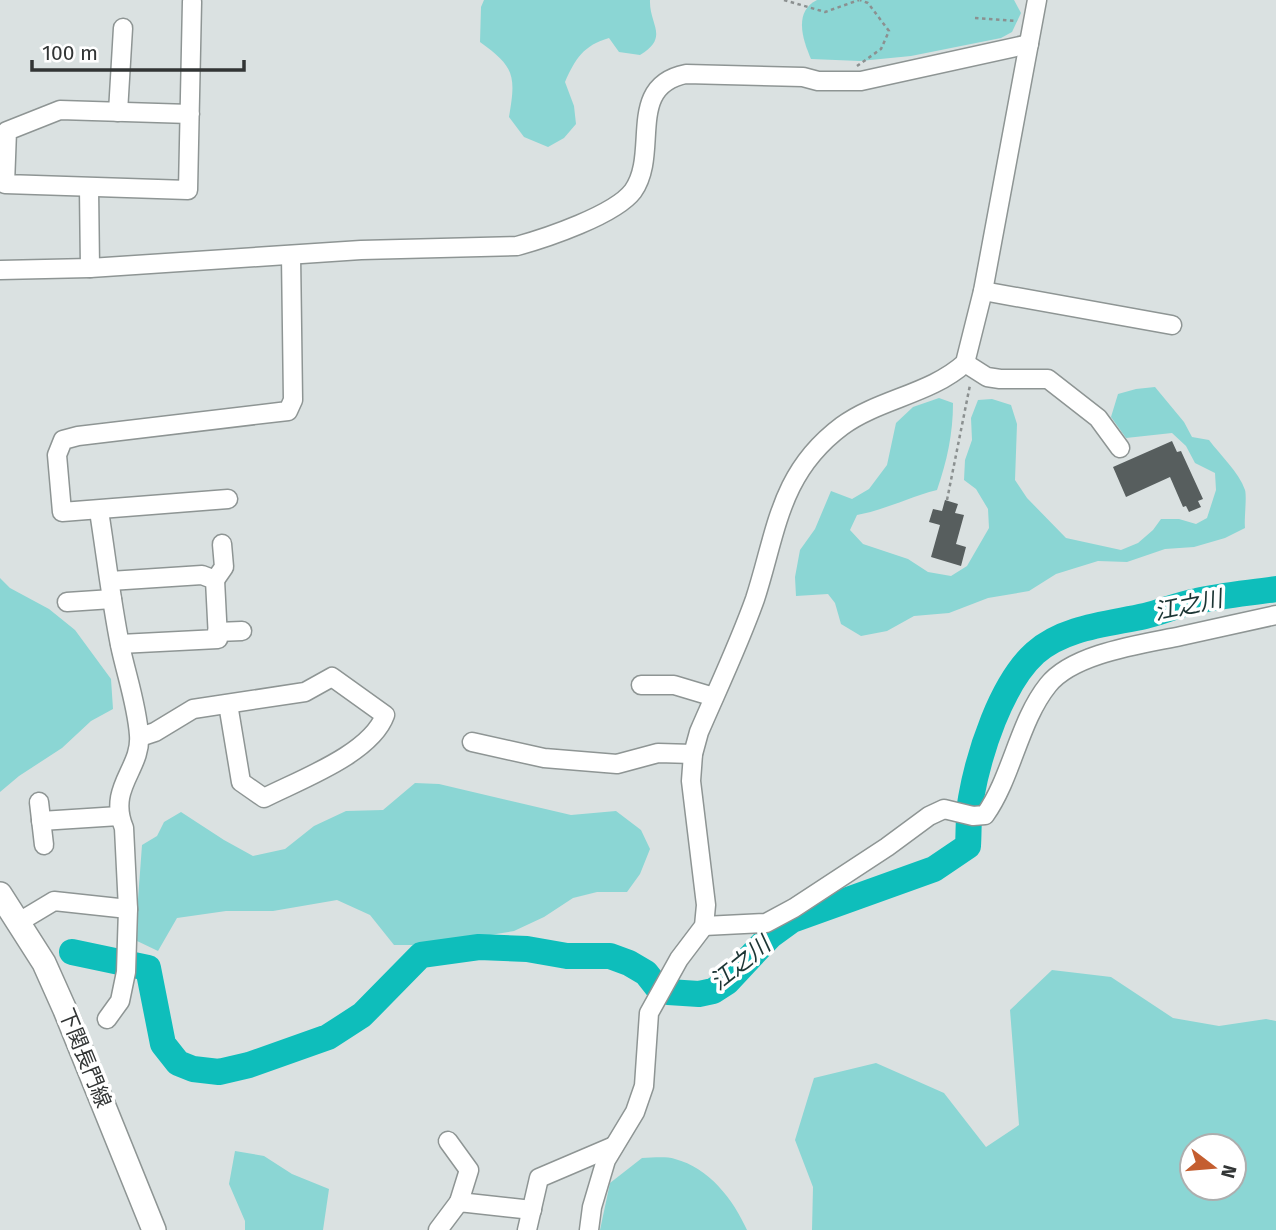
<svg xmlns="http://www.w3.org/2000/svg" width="1276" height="1230" font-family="'Fira Sans','Noto Sans JP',sans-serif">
<rect width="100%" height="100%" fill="#dae1e1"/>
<!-- green -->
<g fill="#8bd6d4" fill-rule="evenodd">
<path d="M484,0H650C649,25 670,37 640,55L619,52L609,38C584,45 575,59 565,82L574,106L576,124L564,138L548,147L524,137L509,117C516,76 515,67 480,42L481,7Z"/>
<path d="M817,0H1014L1021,13L1012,32L1001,38L911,56L860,61L811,59C803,40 793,12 817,0Z"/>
<path d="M1155,387L1184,422L1192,437L1209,440C1220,455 1239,472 1245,490C1247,497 1244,519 1245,528L1225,538L1194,547L1165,549L1127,562L1098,561L1056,574L1029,591L988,598L949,613L914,616L887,631L861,636L841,624L835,603L828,594L796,596L795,577L800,550L815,529L831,491L852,499L869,489L887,465L896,423L913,407L939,398L953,403C953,434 947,461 937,490C909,497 885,510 857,515L850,530L863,544L908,559L928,572L951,576L967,566L989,528L988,509L976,489L964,480L965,460L972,440L971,418L978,400L992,399L1011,405L1017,424L1015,480L1027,498L1066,538L1121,550L1138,543L1153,530L1161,519H1179L1196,524L1207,518L1216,490L1215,473L1195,463L1186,446L1172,433L1126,438L1111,417L1118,394L1136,389Z"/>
<path d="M0,578L10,588L49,609L75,630L111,679L113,709L91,721L62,748L19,776L0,792Z"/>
<path d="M415,783L439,784L571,815L616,811L641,830L650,849L640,874L627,892H597L573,898L544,917L514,931L428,945H394L370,915L337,900L273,911H226L177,918L158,951L135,940L142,845L157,836L164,822L181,812L224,840L253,856L285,849L314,826L346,811L383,810Z"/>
<path d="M1052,970L1111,977L1173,1018L1219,1026L1266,1019L1276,1021V1230H812L813,1187L795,1140L814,1078L876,1063L944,1093L986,1147L1019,1125L1010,1010ZM1192,1146H1234V1188H1192Z"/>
<path d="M235,1151L264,1156L292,1174L329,1189L323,1230H245V1221L229,1184Z"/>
<path d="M642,1158C652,1158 665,1156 675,1159C709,1168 733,1199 747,1230H600L610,1183Z"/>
</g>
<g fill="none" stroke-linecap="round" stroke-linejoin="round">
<!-- river -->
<path stroke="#0ebebb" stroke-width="26" d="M72,952L148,968L163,1044L178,1063L193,1069L219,1072L249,1065L328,1037L362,1015L421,955L479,947L527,949L567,956H610L629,963L646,973L657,987L668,992L699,994L713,991L727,982L770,936L792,920L934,869L968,846C969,830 968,813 971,798C979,753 1001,684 1035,653C1064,627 1109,624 1145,616C1162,612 1179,604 1197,601C1223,595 1250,593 1276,589"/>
</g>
<!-- building -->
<g fill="#575e5e">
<path d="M1172,441L1177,452L1181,451L1203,499L1198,501L1201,507L1189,512L1186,506L1183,507L1170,477L1126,497L1113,467Z"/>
<path d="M945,500L958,504L955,513L964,515L956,544L966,547L961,566L931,557L940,525L929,522L933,509L942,511Z"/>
</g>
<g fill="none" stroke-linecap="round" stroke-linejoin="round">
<!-- minor casing -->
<g stroke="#8e9594" stroke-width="21">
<g id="minor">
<path d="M118,112L123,28"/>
<path d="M190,114L60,110L7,131L5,184L188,190L192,2"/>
<path d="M89,188L90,268"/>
<path d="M0,270L90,268L361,250L517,246C546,238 615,215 633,191C660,153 625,86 686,74L803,77L818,81H861L1029,44"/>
<path d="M983,291L1172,325"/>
<path d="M965,363L987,377L1000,379H1048L1098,418L1120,448"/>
<path d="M228,499L62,512L57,455L63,440L78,436L288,411L293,400L291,255"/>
<path d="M99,511C106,555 111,600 120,645C126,674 137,705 139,735C142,769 107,787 124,828L128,909L126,972L120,1001L107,1019"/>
<path d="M215,580L224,567L222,544"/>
<path d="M110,581L202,575L215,580L218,639L120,644"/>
<path d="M67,602L112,599"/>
<path d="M217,632L242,631"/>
<path d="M641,685H674L714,697"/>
<path d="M140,737L155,732L193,709L305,692L332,677L385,715C371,754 299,780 264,798L241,782L228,704"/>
<path d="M472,742L544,758L617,764L658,753L693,754"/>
<path d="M39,802L44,845"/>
<path d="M41,821L119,816"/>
<path d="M19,922L54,901L128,909"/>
<path d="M704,926L766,923L794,908L887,847L929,816L944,809L973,816L985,815C1012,777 1019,721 1048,685C1073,653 1143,644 1181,636C1213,629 1244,622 1276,615"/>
<path d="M448,1141L469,1170L459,1202"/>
<path d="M438,1230L459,1202L532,1210"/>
<path d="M527,1230L539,1178L614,1146"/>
<path d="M589,1230L592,1207L606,1160L635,1112L644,1086L649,1013L679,959L704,926L706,905L691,781L693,754L699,732C718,688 739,644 755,599C777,531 779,473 842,426C879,399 931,394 965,363L983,291L1037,0"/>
</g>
</g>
<!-- major casing -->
<g stroke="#8e9594" stroke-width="26">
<path id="major" d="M0,894L44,963L65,1010L154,1230"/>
</g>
<!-- path -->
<g stroke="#8b9090" stroke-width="2.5" stroke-dasharray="3.5 3.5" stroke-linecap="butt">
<path d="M784,0L825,12L859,0"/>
<path d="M975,18L1017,21"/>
<path d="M857,66L881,49L889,31L868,3L860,0"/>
<path d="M947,500L970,385"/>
</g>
<!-- minor -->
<use href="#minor" stroke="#fff" stroke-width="18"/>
<!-- major -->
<use href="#major" stroke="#fff" stroke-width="23"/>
</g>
<g text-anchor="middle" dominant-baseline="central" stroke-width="7" stroke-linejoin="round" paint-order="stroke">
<!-- street labels -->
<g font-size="21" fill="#323535" stroke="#fff">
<text transform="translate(85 1058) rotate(68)">下関長門線</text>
</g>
<!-- water labels -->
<g font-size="23" font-style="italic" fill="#1c3534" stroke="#fff">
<text transform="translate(1188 605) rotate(-12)">江之川</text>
<text transform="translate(740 963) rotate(-39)">江之川</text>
</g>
</g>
<!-- north arrow -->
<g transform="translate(1213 1167) rotate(106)"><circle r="33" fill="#ffffff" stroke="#adaeae" stroke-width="2"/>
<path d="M0-5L12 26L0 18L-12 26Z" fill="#c45e30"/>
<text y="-10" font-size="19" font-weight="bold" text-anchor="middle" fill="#323535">N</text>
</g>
<!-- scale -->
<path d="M32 60v10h212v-10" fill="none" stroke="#323535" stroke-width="3.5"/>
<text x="42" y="60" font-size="21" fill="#323535" stroke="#ffffff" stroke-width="5" paint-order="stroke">100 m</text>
</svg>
